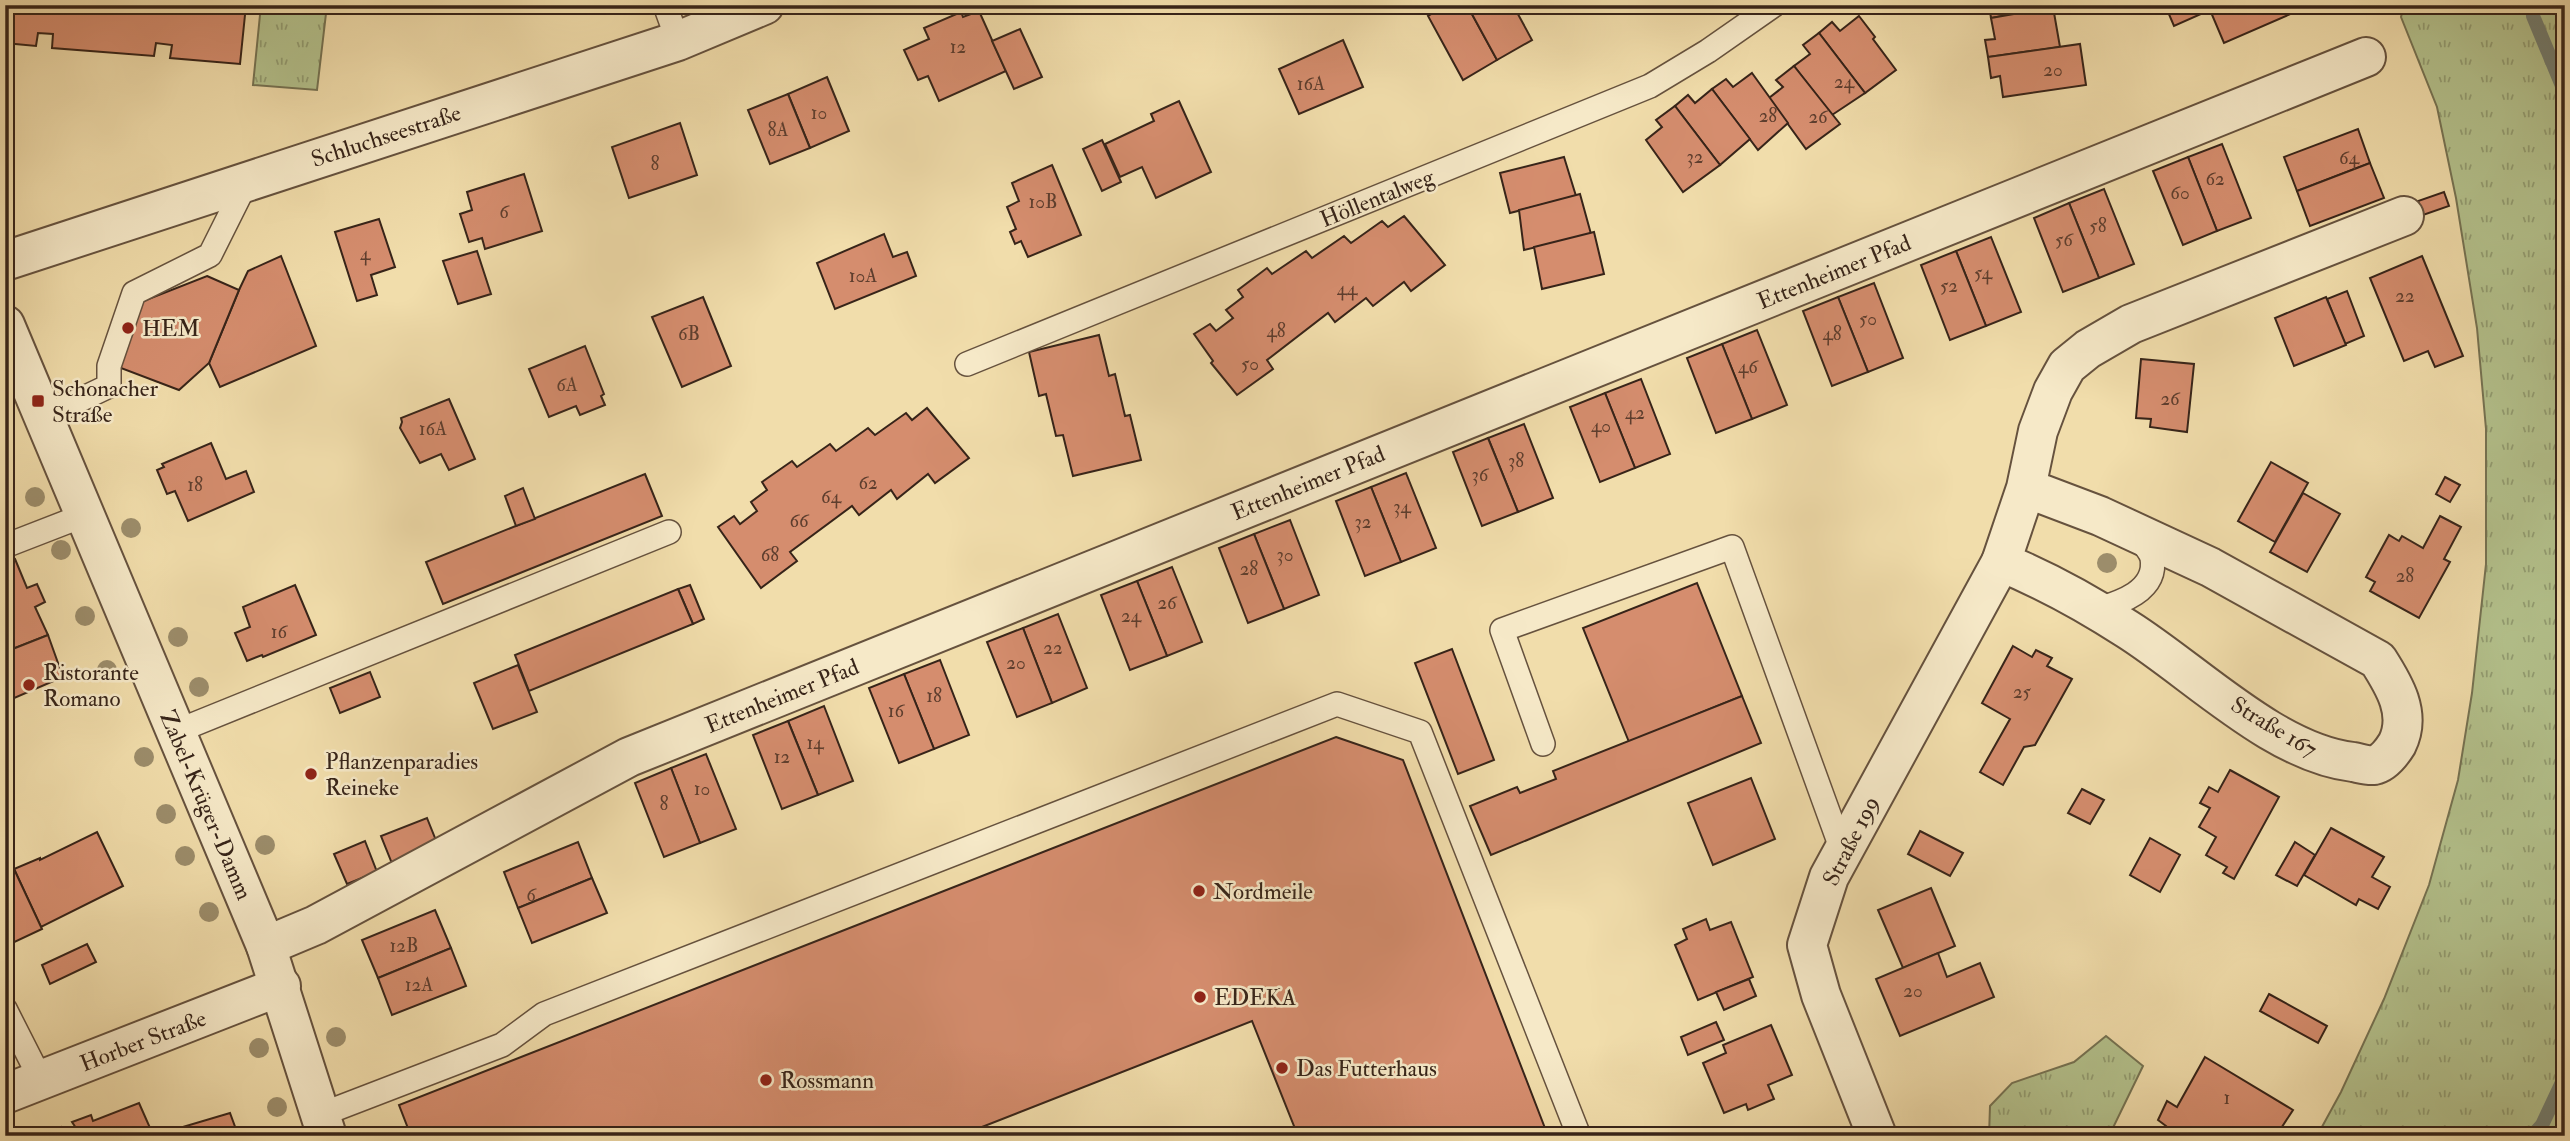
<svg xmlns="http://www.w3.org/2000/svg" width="2570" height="1141" font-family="'IM FELL Double Pica',serif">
<defs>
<pattern id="park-tufts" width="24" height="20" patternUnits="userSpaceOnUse" patternTransform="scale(1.75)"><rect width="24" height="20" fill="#b4c28d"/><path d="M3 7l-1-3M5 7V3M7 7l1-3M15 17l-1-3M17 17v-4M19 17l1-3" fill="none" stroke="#939d72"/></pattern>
</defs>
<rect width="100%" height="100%" fill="#f1ddab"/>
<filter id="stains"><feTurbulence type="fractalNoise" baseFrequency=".00286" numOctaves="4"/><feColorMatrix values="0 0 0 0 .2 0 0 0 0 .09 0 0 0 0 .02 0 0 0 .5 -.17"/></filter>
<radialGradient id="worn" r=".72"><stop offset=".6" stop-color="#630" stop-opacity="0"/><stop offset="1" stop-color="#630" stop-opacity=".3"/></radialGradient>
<!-- park -->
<g fill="url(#park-tufts)" stroke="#767353" stroke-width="2">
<path d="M261,5H327L317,90L253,85Z"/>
<path d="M2404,5H2565V1136H2317L2341,1092L2384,999L2429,885L2458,780L2472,693L2486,564V429L2477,328L2456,198L2437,107L2401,17Z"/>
<path d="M2106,1036L2143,1066L2109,1136H1989L1990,1106L2012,1083L2074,1062Z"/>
</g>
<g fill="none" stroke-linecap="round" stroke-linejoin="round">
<!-- stream -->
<g stroke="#737f73" stroke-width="14">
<path d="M2533,16L2565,93"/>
<path d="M2532,1136L2542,1125L2565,1076"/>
</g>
</g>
<!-- building -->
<g fill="#d58d6e" stroke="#372419" stroke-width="2">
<path d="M5,5H246L240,64L170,58L172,45L156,43L154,56L52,48L53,34L38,33L36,46L5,43Z"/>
<path d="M1447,5H1467L1497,60L1463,80L1428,16Z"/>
<path d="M1467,5H1513L1532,40L1497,60Z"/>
<path d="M1989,5H2063L1991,18Z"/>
<path d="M2165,5H2208L2210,10L2174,26Z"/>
<path d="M2221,5H2311L2224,43L2210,10Z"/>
<path d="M2053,7L2060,47L1988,57L1985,40L1995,39L1991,18Z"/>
<path d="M979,11L1006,71L939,101L928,76L918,80L904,50L929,39L924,28L961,12L963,17Z"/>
<path d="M1859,16L1875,37L1873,39L1896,70L1865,93L1819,33L1832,22L1840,31Z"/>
<path d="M1020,29L1042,77L1014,89L992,41Z"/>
<path d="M1819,33L1865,93L1832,115L1794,66L1810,54L1803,45Z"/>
<path d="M1343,40L1363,87L1299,114L1279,69Z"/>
<path d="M2080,44L2086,85L2003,97L2000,76L1991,78L1988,57Z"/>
<path d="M1794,66L1840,124L1806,149L1769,98L1783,87L1776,80Z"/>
<path d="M1752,73L1788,123L1758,150L1712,89L1726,79L1733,87Z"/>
<path d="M827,77L849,131L810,148L788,94Z"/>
<path d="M1712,89L1750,139L1720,165L1675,106L1688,95L1695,103Z"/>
<path d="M788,94L810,148L770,164L748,110Z"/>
<path d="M1179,101L1211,172L1156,198L1142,167L1120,177L1105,144L1154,121L1151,114Z"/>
<path d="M1675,106L1720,165L1683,192L1646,140L1662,127L1656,120Z"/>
<path d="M680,123L697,175L629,198L612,147Z"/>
<path d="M2358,129L2370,163L2297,191L2284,157Z"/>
<path d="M1102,140L1121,182L1102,191L1083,149Z"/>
<path d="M2222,144L2251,218L2217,231L2188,157Z"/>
<path d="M1564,157L1576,196L1510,213L1500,173Z"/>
<path d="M2188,157L2217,231L2183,245L2153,171Z"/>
<path d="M2370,163L2384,198L2310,226L2297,191Z"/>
<path d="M1052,165L1081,235L1028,257L1021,241L1015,244L1010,232L1016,229L1007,207L1019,201L1012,183Z"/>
<path d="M524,174L542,231L485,249L482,238L469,242L460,214L472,210L467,192Z"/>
<path d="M2104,189L2134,264L2099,278L2069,203Z"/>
<path d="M2444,192L2449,206L2423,215L2418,201Z"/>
<path d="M1580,194L1591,234L1524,250L1519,210Z"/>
<path d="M2069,203L2099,278L2063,292L2034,218Z"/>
<path d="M1404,216L1445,265L1411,291L1404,282L1373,306L1366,298L1335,322L1328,313L1267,360L1273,369L1237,395L1211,363L1213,361L1194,334L1210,324L1216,331L1233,318L1226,310L1243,297L1238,290L1267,268L1272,274L1306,251L1312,258L1344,236L1351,243L1382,221L1388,227Z"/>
<path d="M379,219L395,267L371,275L377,295L357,301L335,232Z"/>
<path d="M1594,232L1604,274L1542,289L1534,247Z"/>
<path d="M884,234L893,257L907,252L916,276L835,309L817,263Z"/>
<path d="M1991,237L2021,312L1986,326L1956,251Z"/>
<path d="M477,251L491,294L458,304L443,261Z"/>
<path d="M1956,251L1986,326L1950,340L1921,265Z"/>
<path d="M281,256L316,346L220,387L209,363L239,290L248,271Z"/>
<path d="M2422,256L2463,356L2435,367L2428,351L2404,361L2370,278Z"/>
<path d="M207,276L239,290L209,363L179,390L105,362L123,309Z"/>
<path d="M1874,283L1903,358L1868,372L1838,297Z"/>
<path d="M2347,291L2364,336L2345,344L2327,299Z"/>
<path d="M703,297L731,366L682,387L652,317Z"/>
<path d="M1838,297L1868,372L1832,386L1803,311Z"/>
<path d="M2326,297L2346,345L2294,366L2275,318Z"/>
<path d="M1757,330L1787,405L1752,419L1722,344Z"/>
<path d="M1099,335L1109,376L1115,374L1125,416L1130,415L1141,460L1073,476L1063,435L1056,436L1046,394L1039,396L1029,352Z"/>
<path d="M1722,344L1752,419L1716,433L1687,358Z"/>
<path d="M585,346L604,394L601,396L605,405L580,415L576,406L549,417L529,369Z"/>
<path d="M2141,359L2194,364L2187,432L2150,427L2151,419L2136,418Z"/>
<path d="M1641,379L1670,454L1635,468L1605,393Z"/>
<path d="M1605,393L1635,468L1600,482L1570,407Z"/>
<path d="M449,399L475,459L449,470L441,454L420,463L400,428L402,422L401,418Z"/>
<path d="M927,408L969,458L935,483L928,474L897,499L891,490L859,515L852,506L790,552L797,561L761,588L718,527L734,516L740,524L757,511L751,502L767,490L762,482L792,461L797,467L830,444L836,451L868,428L875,435L906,413L912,420Z"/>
<path d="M1524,424L1553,498L1518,512L1488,438Z"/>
<path d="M1488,438L1518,512L1482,526L1453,452Z"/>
<path d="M211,443L226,479L246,471L254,492L188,521L175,491L167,494L157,470L164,467L162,464Z"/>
<path d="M2271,462L2308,483L2275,542L2238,521Z"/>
<path d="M1406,473L1436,548L1401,562L1371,487Z"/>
<path d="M645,474L662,516L443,604L426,562Z"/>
<path d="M2445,477L2460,485L2450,502L2436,494Z"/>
<path d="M1371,487L1401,562L1365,576L1336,501Z"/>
<path d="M523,488L535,519L516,526L505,496Z"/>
<path d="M2303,493L2340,514L2307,572L2270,552Z"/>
<path d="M2440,516L2461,527L2444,559L2450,562L2419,618L2370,591L2375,582L2366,577L2389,535L2399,541L2402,536L2423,548Z"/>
<path d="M1290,520L1319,595L1284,609L1254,534Z"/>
<path d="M1254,534L1284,609L1248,623L1219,548Z"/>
<path d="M15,559L27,588L37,584L45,602L35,607L48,635L5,652V564Z"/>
<path d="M1172,567L1202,642L1167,656L1137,581Z"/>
<path d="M1137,581L1167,656L1130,670L1101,595Z"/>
<path d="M1697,583L1742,696L1629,742L1583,628Z"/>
<path d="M295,585L316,635L263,657L262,655L247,661L235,633L250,627L243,607Z"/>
<path d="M690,585L704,619L693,624L678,589Z"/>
<path d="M678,589L693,624L529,691L515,655Z"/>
<path d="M1058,614L1087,688L1052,703L1023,628Z"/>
<path d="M1023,628L1052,703L1017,717L987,642Z"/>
<path d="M48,635L63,677L5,702V652Z"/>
<path d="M2013,646L2032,657L2036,650L2052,658L2047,666L2072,679L2035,745L2024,747L2003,785L1980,772L2010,719L1982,703Z"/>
<path d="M1452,649L1494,760L1458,774L1415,663Z"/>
<path d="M940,660L969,735L934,749L904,674Z"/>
<path d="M518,665L537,712L493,729L474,683Z"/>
<path d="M370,672L380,697L340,713L330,688Z"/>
<path d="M904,674L934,749L899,763L869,688Z"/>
<path d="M1742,696L1761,743L1491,855L1470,806L1517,787L1520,793L1556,779L1553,771Z"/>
<path d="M824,706L853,781L818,795L788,721Z"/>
<path d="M788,721L818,795L782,809L753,735Z"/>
<path d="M1336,737L1403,760L1548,1136H1298L1252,1021L959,1136H411L399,1105Z"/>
<path d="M706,754L736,829L700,843L671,768Z"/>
<path d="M671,768L700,843L664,857L635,783Z"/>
<path d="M2230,770L2279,797L2234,879L2223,873L2227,867L2206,855L2216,837L2199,827L2210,808L2200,803L2209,787L2218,792Z"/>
<path d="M1751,778L1775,839L1713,865L1688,803Z"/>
<path d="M2082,789L2104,800L2090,824L2068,813Z"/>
<path d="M427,818L439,848L393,866L381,836Z"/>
<path d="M2331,828L2384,857L2372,877L2390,887L2378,909L2359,899L2356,905L2304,875Z"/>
<path d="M1920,831L1963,853L1950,876L1908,854Z"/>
<path d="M97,832L123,886L41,927L14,869L40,858V860Z"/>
<path d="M2150,838L2180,855L2160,892L2130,875Z"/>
<path d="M365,841L377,872L347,884L334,854Z"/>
<path d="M578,842L592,878L518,908L504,872Z"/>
<path d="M2295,842L2315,855L2297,886L2276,875Z"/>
<path d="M14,869L42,929L6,946L5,873Z"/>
<path d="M592,878L607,913L532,943L518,908Z"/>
<path d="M1931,888L1955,946L1903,968L1878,910Z"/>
<path d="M435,910L451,948L378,978L362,940Z"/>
<path d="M1706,919L1710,930L1731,922L1753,977L1698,1000L1675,945L1687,939L1683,929Z"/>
<path d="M87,944L96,962L50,984L42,965Z"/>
<path d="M451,948L466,986L392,1015L378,978Z"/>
<path d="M1938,953L1947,977L1980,963L1994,997L1900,1036L1876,979Z"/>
<path d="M1749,979L1756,996L1724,1010L1716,992Z"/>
<path d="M2269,994L2327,1026L2318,1043L2260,1011Z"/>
<path d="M1716,1022L1724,1040L1688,1055L1681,1037Z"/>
<path d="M1771,1025L1792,1075L1768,1085L1774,1099L1748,1110L1746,1104L1724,1113L1703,1063L1726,1053L1723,1045Z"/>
<path d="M2205,1057L2293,1110L2276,1136H2160L2166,1126L2158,1120L2167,1101L2177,1107Z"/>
<path d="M139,1103L150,1128L166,1132L230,1113L237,1132L243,1130L245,1136L42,1134L61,1127L63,1133L76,1128L72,1122L91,1115L93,1121Z"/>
</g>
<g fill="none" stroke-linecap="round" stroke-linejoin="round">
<!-- service casing -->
<g stroke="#66523e" stroke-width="26">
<g id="service">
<path d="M665,5L678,41"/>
<path d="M967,364L1650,86L1708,51L1774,5"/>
<path d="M44,417L109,386V366L134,293L210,255L247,181"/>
<path d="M5,546L85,515"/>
<path d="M2096,610C2119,603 2158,591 2152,558C2150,550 2141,541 2136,535"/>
<path d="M175,732L669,532"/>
<path d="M1543,744L1502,630L1732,547L1843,853"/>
<path d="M5,1009L41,1080"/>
<path d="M320,1115L502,1045L544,1014L1337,704L1420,732L1579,1136"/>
</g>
</g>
<!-- minor casing -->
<g stroke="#66523e" stroke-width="42">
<g id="minor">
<path d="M5,261L678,41L764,5"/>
<path d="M2026,488L2100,516L2210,567L2378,660C2394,685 2412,714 2397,744C2392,752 2384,763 2374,765C2368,766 2359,763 2353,762C2274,753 2194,671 2127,629C2087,603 2045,580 2001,562L2026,488L2038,431L2053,391L2067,366L2088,349L2131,324L2404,216"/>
<path d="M266,946L316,925L629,757L2366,57"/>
<path d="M5,1094L281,986"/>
<path d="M1877,1136L1821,995L1807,945L1829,877L2001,562"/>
</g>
</g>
<!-- tertiary casing -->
<g stroke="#66523e" stroke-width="42">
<path id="tertiary" d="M5,325L266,946L327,1136"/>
</g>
<!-- service -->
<use href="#service" stroke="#f6e9c8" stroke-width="23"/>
<!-- minor -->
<use href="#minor" stroke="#f6e9c8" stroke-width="38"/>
<!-- tertiary -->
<use href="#tertiary" stroke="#f6e9c8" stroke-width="38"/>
</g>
<!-- trees -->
<g fill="#9c8d6b">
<circle cx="35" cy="497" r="10"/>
<circle cx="131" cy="528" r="10"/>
<circle cx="61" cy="550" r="10"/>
<circle cx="2107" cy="563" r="10"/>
<circle cx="85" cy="616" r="10"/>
<circle cx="178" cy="637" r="10"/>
<circle cx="107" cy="670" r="10"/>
<circle cx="199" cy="687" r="10"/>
<circle cx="144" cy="757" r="10"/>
<circle cx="166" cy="814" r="10"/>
<circle cx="265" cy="845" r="10"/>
<circle cx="185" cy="856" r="10"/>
<circle cx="209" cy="912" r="10"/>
<circle cx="336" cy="1037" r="10"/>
<circle cx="259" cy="1048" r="10"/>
<circle cx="277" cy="1107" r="10"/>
</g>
<!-- markers -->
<g fill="#8f2418" stroke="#f6e9c8" stroke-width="2.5">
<circle cx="128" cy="328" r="7"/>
<rect x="31" y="394" width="14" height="14" rx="3.5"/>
<circle cx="29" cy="685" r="7"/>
<circle cx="311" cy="774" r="7"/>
<circle cx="1199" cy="891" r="7"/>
<circle cx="1200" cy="997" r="7"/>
<circle cx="1282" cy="1068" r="7"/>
<circle cx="766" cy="1080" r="7"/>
</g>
<g text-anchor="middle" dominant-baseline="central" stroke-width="5" stroke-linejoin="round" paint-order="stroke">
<!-- number labels -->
<g font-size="19" fill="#5e3e2e">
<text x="958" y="47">12</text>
<text x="2053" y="70">20</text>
<text x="1844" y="82">24</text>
<text x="1311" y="84">16A</text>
<text x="819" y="113">10</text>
<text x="1768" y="116">28</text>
<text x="1818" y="117">26</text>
<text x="778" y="130">8A</text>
<text x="1695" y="157">32</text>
<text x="2349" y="158">64</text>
<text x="655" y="164">8</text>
<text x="2215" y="179">62</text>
<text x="2180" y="193">60</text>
<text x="1043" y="202">10B</text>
<text x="504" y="212">6</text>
<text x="2098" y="226">58</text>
<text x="2064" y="240">56</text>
<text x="365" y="254">4</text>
<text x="1983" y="273">54</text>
<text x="863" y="276">10A</text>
<text x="1949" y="286">52</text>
<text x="1347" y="289">44</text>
<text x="2405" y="296">22</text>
<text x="1868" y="319">50</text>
<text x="1276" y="331">48</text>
<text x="689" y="334">6B</text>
<text x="1832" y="334">48</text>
<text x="1250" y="364">50</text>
<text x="1748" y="367">46</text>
<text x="567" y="385">6A</text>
<text x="2170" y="399">26</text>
<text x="1635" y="413">42</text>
<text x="1601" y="426">40</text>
<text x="433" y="429">16A</text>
<text x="1516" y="461">38</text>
<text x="1480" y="475">36</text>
<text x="868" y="483">62</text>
<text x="195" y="485">18</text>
<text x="831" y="497">64</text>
<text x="1402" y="507">34</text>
<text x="799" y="521">66</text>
<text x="1363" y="522">32</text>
<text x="770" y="555">68</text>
<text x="1285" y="555">30</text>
<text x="1249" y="569">28</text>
<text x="2405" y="576">28</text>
<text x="1167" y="603">26</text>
<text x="1131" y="616">24</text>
<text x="279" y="632">16</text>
<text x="1053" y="648">22</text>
<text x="1016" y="663">20</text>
<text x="2022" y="692">25</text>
<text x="934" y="696">18</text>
<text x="896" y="711">16</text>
<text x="815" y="743">14</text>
<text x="782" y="757">12</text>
<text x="702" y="789">10</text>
<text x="664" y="804">8</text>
<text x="531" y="895">6</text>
<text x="404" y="946">12B</text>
<text x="419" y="985">12A</text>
<text x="1913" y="991">20</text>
<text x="2227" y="1098">1</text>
</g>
<!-- street labels -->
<g font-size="23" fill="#372419" stroke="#f6e9c8">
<text transform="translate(386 136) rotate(-18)">Schluchseestraße</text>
<text transform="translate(1377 198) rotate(-22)">Höllentalweg</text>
<text transform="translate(1834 272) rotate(-22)">Ettenheimer Pfad</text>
<text transform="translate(1308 483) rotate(-22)">Ettenheimer Pfad</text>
<text transform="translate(782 696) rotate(-22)">Ettenheimer Pfad</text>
<text transform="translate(2274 727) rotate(31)">Straße 167</text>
<text transform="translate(206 805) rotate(67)">Zabel-Krüger-Damm</text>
<text transform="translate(1851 841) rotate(-63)">Straße 199</text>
<text transform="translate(143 1041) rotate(-21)">Horber Straße</text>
</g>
<!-- poi labels -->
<g font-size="23" fill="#372419" stroke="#f6e9c8" text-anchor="start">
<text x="142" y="328">HEM</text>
<text x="52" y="388">Schonacher<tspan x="52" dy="26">Straße</tspan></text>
<text x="43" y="672">Ristorante<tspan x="43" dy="26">Romano</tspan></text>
<text x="325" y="761">Pflanzenparadies<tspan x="325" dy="26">Reineke</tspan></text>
<text x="1213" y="891">Nordmeile</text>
<text x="1214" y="997">EDEKA</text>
<text x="1296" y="1068">Das Futterhaus</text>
<text x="780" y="1080">Rossmann</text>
</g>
</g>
<!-- margin -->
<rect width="2570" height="1141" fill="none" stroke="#f1ddab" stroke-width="28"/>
<rect x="7" y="7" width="2556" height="1127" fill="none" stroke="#372419" stroke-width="3.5"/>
<rect x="14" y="14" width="2542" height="1113" fill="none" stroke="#372419" stroke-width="2"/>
<rect width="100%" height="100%" filter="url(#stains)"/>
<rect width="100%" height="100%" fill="url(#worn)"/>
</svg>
